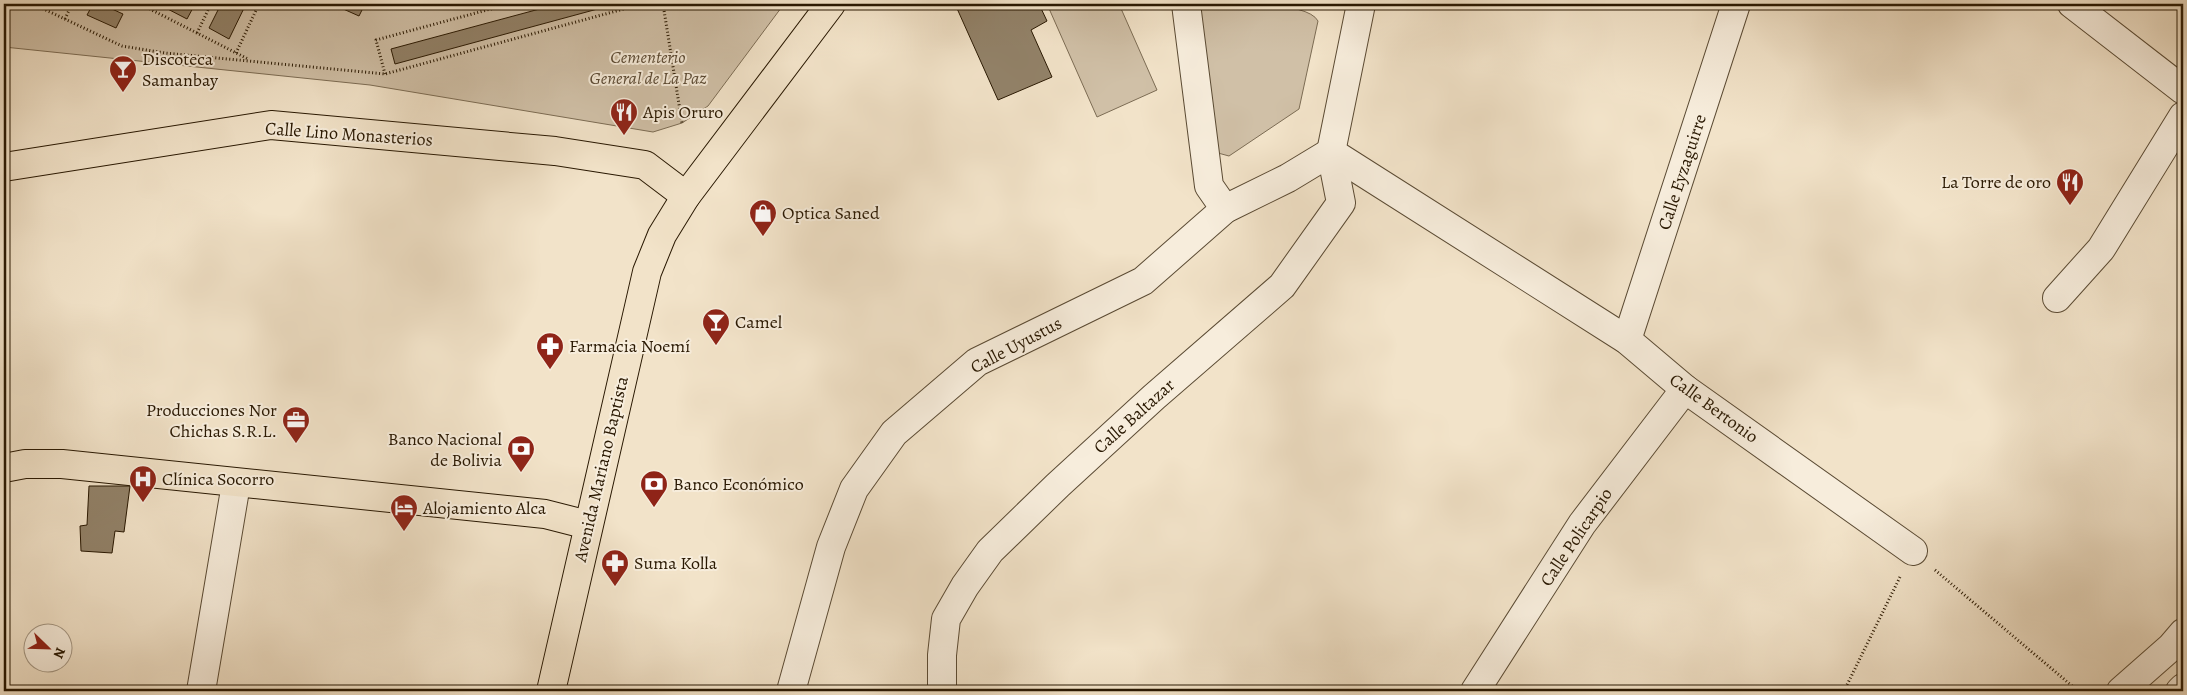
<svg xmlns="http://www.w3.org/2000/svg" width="2187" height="695" font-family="Alegreya,serif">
<rect width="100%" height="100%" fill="#f2e3c9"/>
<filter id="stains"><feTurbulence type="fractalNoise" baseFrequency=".004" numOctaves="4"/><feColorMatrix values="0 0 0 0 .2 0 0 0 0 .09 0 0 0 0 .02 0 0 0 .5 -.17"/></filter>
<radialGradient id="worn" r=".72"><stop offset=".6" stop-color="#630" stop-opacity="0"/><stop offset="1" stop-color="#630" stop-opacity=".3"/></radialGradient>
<!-- green -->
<g fill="#d0c0a7" stroke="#7c6c54">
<path d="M4,4H784L708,106L682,123L653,132L370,85L4,47Z"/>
<path d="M1047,4H1119L1157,90L1097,117Z"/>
<path d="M1199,4C1224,4 1307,0 1318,21L1299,109L1229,156L1218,153Z"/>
</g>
<!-- building -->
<g fill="#928269" stroke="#291802">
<path d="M93,4H101L123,14L116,28L87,15Z"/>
<path d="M161,4H195L187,19L160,5Z"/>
<path d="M221,4H246L229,39L209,28Z"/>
<path d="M332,4H365L359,16Z"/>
<path d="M558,4H616L395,64L391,49Z"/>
<path d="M955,4H1039L1047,21L1031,30L1052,77L998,100Z"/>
<path d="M89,486H130L124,532L115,531L112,553L81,551L80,526L87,525Z"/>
</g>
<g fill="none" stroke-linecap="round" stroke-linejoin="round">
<!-- minor casing -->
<g stroke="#5b4b34" stroke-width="30">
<g id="minor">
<path d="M1186,4L1209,186L1225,209"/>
<path d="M2072,4L2183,90"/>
<path d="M1331,152L1627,340L1685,389L1913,551"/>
<path d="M2057,298L2101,249L2183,116"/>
<path d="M1627,340L1736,4"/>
<path d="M201,691L236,484"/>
<path d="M791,691L831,547L854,489L894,433L977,362L1143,281L1225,209L1288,178L1331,152"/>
<path d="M942,691V655L946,619L965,586L990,551L1058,485L1154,397L1282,286L1341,203L1331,152L1361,4"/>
<path d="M1475,691L1582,524L1685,389"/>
<path d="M2121,691L2171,647L2183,633"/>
<path d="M2180,691L2183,688"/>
</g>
</g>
<!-- major casing -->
<g stroke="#291802" stroke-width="30">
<g id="major">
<path d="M4,167L271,125L555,151L645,165L686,196"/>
<path d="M4,468L25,464H62L545,514L588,525"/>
<path d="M551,691L647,272L662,235L686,196L831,4"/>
</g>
</g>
<!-- path -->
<g stroke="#291802" stroke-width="3" stroke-dasharray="1 2.5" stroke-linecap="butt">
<path d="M33,4L122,46L165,53L385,74L642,4"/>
<path d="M140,4L248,59"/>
<path d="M663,4L682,123"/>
<path d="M65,19L72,4"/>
<path d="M197,33L211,4"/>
<path d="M236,53L259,4"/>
<path d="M385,74L376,40L509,4"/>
<path d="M1935,570L2078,691"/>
<path d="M1844,691L1900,577"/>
</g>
<!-- minor -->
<use href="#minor" stroke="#f7eddc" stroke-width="28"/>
<!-- major -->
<use href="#major" stroke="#f2e3c9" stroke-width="28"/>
</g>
<!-- icons -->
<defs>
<g id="bar-pin" transform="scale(1.4375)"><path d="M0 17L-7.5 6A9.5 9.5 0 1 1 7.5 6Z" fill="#8f2418" stroke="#f7eddc"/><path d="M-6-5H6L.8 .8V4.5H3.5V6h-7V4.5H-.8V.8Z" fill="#fff"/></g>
<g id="restaurant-pin" transform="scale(1.4375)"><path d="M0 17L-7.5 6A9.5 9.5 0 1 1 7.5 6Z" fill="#8f2418" stroke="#f7eddc"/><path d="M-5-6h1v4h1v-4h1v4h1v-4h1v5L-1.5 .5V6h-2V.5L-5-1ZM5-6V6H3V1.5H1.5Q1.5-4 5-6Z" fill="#fff"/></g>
<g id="shop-pin" transform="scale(1.4375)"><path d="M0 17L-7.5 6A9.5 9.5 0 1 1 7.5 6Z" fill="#8f2418" stroke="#f7eddc"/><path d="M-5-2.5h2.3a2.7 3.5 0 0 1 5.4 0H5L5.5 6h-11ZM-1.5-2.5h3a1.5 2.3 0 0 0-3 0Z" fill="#fff"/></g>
<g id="pharmacy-pin" transform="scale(1.4375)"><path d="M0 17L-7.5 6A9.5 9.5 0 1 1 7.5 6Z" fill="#8f2418" stroke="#f7eddc"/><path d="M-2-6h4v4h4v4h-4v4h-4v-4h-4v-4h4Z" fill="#fff"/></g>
<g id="office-pin" transform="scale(1.4375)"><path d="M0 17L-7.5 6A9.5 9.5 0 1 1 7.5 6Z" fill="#8f2418" stroke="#f7eddc"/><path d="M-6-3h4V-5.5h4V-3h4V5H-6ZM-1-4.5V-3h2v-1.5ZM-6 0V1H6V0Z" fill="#fff"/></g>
<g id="bank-pin" transform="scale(1.4375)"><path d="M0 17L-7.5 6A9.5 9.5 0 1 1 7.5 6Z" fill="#8f2418" stroke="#f7eddc"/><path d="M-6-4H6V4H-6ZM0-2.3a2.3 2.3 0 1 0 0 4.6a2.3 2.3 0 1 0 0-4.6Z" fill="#fff"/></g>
<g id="hospital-pin" transform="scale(1.4375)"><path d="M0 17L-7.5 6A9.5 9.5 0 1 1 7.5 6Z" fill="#8f2418" stroke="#f7eddc"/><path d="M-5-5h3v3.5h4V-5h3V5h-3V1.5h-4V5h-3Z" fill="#fff"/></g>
<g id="hotel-pin" transform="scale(1.4375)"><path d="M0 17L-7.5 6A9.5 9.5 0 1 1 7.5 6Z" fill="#8f2418" stroke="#f7eddc"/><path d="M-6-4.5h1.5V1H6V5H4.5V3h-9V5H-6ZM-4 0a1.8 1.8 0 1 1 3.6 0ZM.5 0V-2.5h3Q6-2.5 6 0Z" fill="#fff"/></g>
</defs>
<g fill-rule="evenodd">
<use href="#bar-pin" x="123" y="69"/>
<use href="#restaurant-pin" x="624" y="112"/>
<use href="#restaurant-pin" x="2070" y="182"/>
<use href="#shop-pin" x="763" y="213"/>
<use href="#bar-pin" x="716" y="322"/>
<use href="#pharmacy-pin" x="550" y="346"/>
<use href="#office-pin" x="296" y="420"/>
<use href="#bank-pin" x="521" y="449"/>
<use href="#hospital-pin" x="143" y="479"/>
<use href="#bank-pin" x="654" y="484"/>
<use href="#hotel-pin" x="404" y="508"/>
<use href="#pharmacy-pin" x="615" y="563"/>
</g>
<g text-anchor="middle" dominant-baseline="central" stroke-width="4" stroke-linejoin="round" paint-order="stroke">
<!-- park labels -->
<g font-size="18" font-style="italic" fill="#5b4a34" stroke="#f7eddc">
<text x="648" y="57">Cementerio<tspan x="648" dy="21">General de La Paz</tspan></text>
</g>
<!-- poi labels -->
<g font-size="18" fill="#291802" stroke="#f7eddc" text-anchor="start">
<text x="142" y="59">Discoteca<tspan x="142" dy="21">Samanbay</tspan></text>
<text x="643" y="112">Apis Oruro</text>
<text x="2051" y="182" text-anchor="end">La Torre de oro</text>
<text x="782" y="213">Optica Saned</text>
<text x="735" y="322">Camel</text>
<text x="569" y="346">Farmacia Noemí</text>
<text x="277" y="410" text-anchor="end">Producciones Nor<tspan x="277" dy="21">Chichas S.R.L.</tspan></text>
<text x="502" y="439" text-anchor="end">Banco Nacional<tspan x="502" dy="21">de Bolivia</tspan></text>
<text x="162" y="479">Clínica Socorro</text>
<text x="673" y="484">Banco Económico</text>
<text x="423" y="508">Alojamiento Alca</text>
<text x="634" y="563">Suma Kolla</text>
</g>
<!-- street labels -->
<g font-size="18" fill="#291802" stroke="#f7eddc">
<text transform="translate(349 134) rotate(4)">Calle Lino Monasterios</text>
<text transform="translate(1682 172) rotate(-72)">Calle Eyzaguirre</text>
<text transform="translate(1016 345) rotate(-28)">Calle Uyustus</text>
<text transform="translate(1714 408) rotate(36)">Calle Bertonio</text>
<text transform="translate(1134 416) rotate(-42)">Calle Baltazar</text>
<text transform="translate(601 469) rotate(-77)">Avenida Mariano Baptista</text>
<text transform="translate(1576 537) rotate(-56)">Calle Policarpio</text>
</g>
</g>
<!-- margin -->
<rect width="2187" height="695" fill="none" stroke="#f2e3c9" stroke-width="20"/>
<rect x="5" y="5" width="2177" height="685" fill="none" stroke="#291802" stroke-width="2.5"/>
<rect x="10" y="10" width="2167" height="675" fill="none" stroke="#291802"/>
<!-- north arrow -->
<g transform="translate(48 648) rotate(113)"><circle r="24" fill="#f7eddc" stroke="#a59885"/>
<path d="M0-4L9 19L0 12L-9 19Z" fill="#8f2418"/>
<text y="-8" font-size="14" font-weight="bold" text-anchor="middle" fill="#291802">N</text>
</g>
<rect width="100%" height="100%" filter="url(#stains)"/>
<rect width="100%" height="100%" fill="url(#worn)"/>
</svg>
